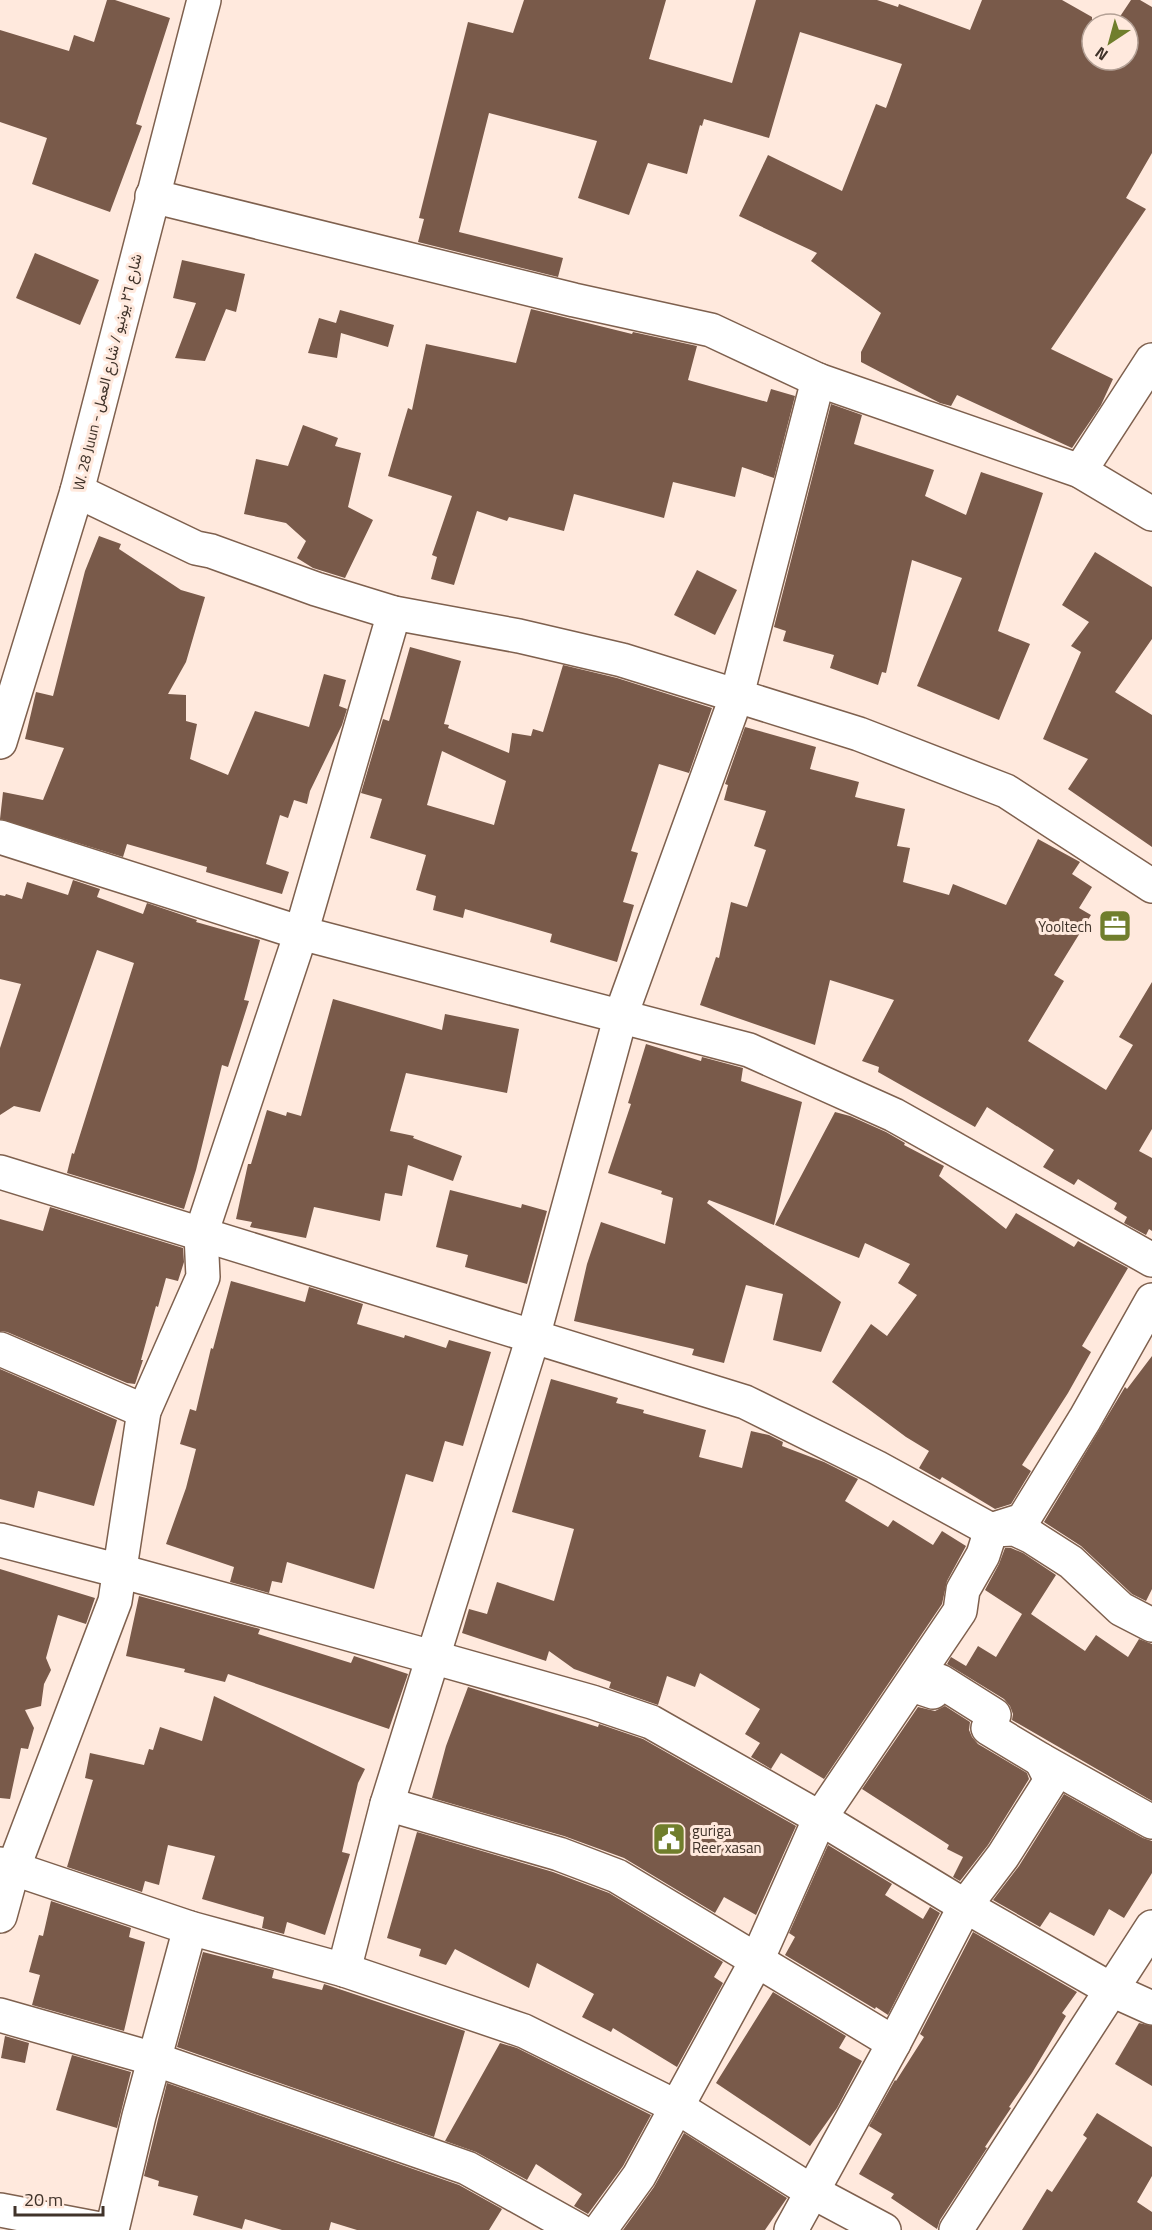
<svg xmlns="http://www.w3.org/2000/svg" width="1152" height="2230" font-family="'Titillium Web',Vazirmatn,sans-serif">
<rect width="100%" height="100%" fill="#ffe9dd"/>
<!-- building -->
<g fill="#795a4a" fill-rule="evenodd">
<path d="M107,0H115L170,18L136,124L142,126L110,212L32,184L47,138L0,122V30L69,51L74,35L94,42Z"/>
<path d="M524,0H666L649,59L732,83L756,0H877L898,7L899,4L970,30L982,0H1062L1092,17V60H1128V24H1115L1131,0H1140L1152,7V153L1126,198L1146,209L1051,349L1113,379L1101,405L1072,448L957,395L951,406L940,403L861,362V352L881,313L811,261L817,253L739,216L768,155L842,191L876,104L886,108L902,64L800,32L769,138L704,119L702,126L700,125L687,174L648,163L629,215L578,198L597,141L489,113L459,232L563,258L558,277L418,242L424,219L419,218L468,22L513,33Z"/>
<path d="M35,253L99,280L80,325L16,298Z"/>
<path d="M182,260L245,274L236,312L226,309L205,361L175,358L196,303L173,298Z"/>
<path d="M531,309L632,334L633,332L697,346L688,380L767,402L771,389L795,396L774,478L742,467L735,497L673,482L664,518L574,494L564,531L509,517L507,521L477,511L454,585L431,579L437,557L432,555L452,496L388,476L408,408L412,410L426,344L516,363Z"/>
<path d="M340,310L394,325L388,347L341,333L337,358L308,353L319,318L336,323Z"/>
<path d="M831,404L862,415L854,444L934,470L925,496L966,515L981,472L1043,493L998,631L1030,644L999,720L917,686L962,578L912,560L886,673L882,672L878,685L830,668L834,655L783,641L786,631L774,627Z"/>
<path d="M303,425L338,438L335,446L361,453L348,507L373,520L345,578L313,568L297,558L306,541L286,523L244,514L256,459L288,466Z"/>
<path d="M99,536L121,544L119,549L181,590L205,597L186,662L168,694L186,695V721L197,724L190,759L228,775L255,711L309,727L324,674L346,680L339,706L347,709L342,725L310,791L307,804L294,800L288,818L280,815L266,864L289,872L282,894L206,872L207,867L127,844L123,857L0,819L3,792L43,800L64,748L25,739L36,692L53,696L85,571Z"/>
<path d="M1095,552L1152,587V639L1115,692L1152,715V847L1068,789L1088,759L1043,739L1081,652L1071,646L1089,622L1062,605Z"/>
<path d="M697,570L737,590L715,635L674,615Z"/>
<path d="M410,647L461,661L444,724L449,725L448,728L509,753L512,733L531,736L533,729L543,732L563,665L617,678L712,708L689,773L659,764L631,851L638,853L623,902L634,905L617,962L550,942L552,934L465,909L463,918L433,910L436,896L416,890L426,855L370,838L382,799L361,793L383,719L389,721ZM442,751L506,781L494,825L427,805Z"/>
<path d="M745,727L816,747L810,769L859,782L855,797L905,809L897,846L910,848L903,882L949,895L953,884L1006,905L1038,839L1080,862L1072,874L1092,887L1079,908L1091,915L1054,975L1064,981L1028,1041L1106,1090L1133,1045L1119,1037L1152,982V1129L1139,1151L1152,1158V1231L1149,1229L1146,1235L1124,1223L1127,1217L1114,1209L1117,1203L1078,1179L1074,1185L1043,1167L1054,1150L987,1107L975,1127L878,1072L879,1067L862,1061L894,1000L830,980L815,1045L700,1005L716,957L719,958L731,902L747,907L766,850L754,846L766,811L724,800L728,785L725,784Z"/>
<path d="M73,880L100,889L97,897L143,914L147,903L197,920L196,922L260,940L244,1000L249,1001L228,1067L222,1065L196,1170L184,1209L67,1173L72,1153L74,1154L134,963L97,950L40,1112L14,1106L0,1115V1048L21,984L0,979V895L5,896L6,894L22,899L27,882L68,895Z"/>
<path d="M333,999L442,1030L445,1014L519,1029L507,1093L406,1073L390,1131L414,1136L413,1138L462,1156L453,1181L408,1165L402,1196L385,1193L380,1221L314,1207L306,1238L250,1227L252,1222L236,1219L248,1164H251L267,1110L286,1116L287,1112L301,1116Z"/>
<path d="M646,1044L701,1061L702,1057L743,1068L741,1081L802,1102L774,1225L709,1200L707,1203L841,1302L821,1352L773,1340L783,1294L746,1285L724,1363L692,1355L694,1349L574,1321L587,1264L601,1222L665,1244L673,1198L661,1194L662,1191L608,1173L631,1104L628,1103Z"/>
<path d="M835,1112L850,1116L886,1132L905,1143L904,1145L944,1166L939,1176L1006,1229L1016,1213L1074,1247L1078,1241L1128,1268L1082,1346L1091,1352L1068,1393L1022,1465L1031,1471L1011,1504L995,1509L942,1477L940,1480L919,1468L929,1451L906,1437L832,1382L871,1324L887,1336L917,1295L898,1283L910,1264L865,1243L859,1258L775,1225Z"/>
<path d="M450,1190L521,1208L522,1204L547,1211L527,1284L465,1267L468,1255L436,1247Z"/>
<path d="M50,1207L183,1248L184,1262L178,1281L166,1278L158,1307L156,1306L141,1360H143L135,1384L127,1383L7,1332L0,1331V1219L43,1231Z"/>
<path d="M231,1281L305,1302L309,1287L363,1304L357,1324L404,1338L405,1335L446,1348L449,1340L491,1352L463,1446L445,1441L433,1482L406,1474L374,1589L287,1562L282,1583L272,1581L269,1593L230,1582L234,1567L166,1544L186,1488L196,1449L180,1444L190,1409L196,1411L211,1348L213,1349Z"/>
<path d="M1152,1356V1589L1146,1601L1132,1594L1081,1546L1044,1522L1125,1387L1127,1389Z"/>
<path d="M0,1369L117,1420L94,1506L38,1491L34,1508L0,1499Z"/>
<path d="M551,1379L618,1398L616,1403L644,1410L643,1413L706,1430L699,1457L742,1468L751,1431L769,1435L783,1442L782,1446L824,1462L858,1479L845,1501L888,1527L893,1520L933,1545L942,1531L966,1546L947,1581L942,1604L824,1779L781,1753L771,1769L751,1757L760,1743L745,1734L760,1709L700,1673L695,1687L667,1676L658,1705L609,1688L611,1682L574,1669L549,1651L546,1661L462,1633L469,1609L487,1614L497,1582L554,1601L574,1529L512,1512Z"/>
<path d="M1005,1548H1011L1023,1553L1056,1575L1031,1614L1085,1651L1096,1635L1128,1657L1139,1639L1152,1644V1801L1012,1720L1013,1714L1010,1706L1004,1699L947,1664L951,1657L966,1666L978,1646L996,1657L1022,1614L985,1590L999,1564Z"/>
<path d="M0,1569L95,1598L86,1624L58,1615L46,1658L51,1670L44,1684L41,1706L25,1710L34,1728L28,1749L21,1748L10,1799L0,1798Z"/>
<path d="M139,1596L260,1629L258,1634L351,1663L354,1656L408,1674L389,1729L228,1674L225,1682L184,1672L185,1669L126,1656Z"/>
<path d="M468,1687L598,1727L599,1724L643,1739L796,1826L756,1915L724,1897L715,1913L624,1858L564,1836L432,1798L446,1746Z"/>
<path d="M214,1696L365,1769L358,1783L342,1852L350,1854L325,1935L287,1922L284,1934L262,1928L264,1917L202,1899L215,1856L168,1845L159,1885L145,1881L142,1892L67,1867L93,1780L85,1778L90,1753L144,1765L149,1749L153,1750L160,1727L202,1741Z"/>
<path d="M945,1706L970,1722L969,1730L972,1737L978,1744L1027,1773L1029,1779L988,1845L960,1881L953,1877L963,1857L947,1849L949,1845L862,1789L918,1707L935,1711Z"/>
<path d="M1064,1794L1143,1838L1152,1841V1873L1124,1918L1109,1909L1094,1936L1050,1912L1040,1927L993,1900L1019,1866Z"/>
<path d="M417,1832L553,1872L609,1893L723,1962L714,1977L723,1983L677,2067L613,2028L611,2032L582,2017L594,1994L537,1963L529,1988L455,1949L446,1965L419,1956L421,1949L387,1938Z"/>
<path d="M828,1845L892,1884L885,1895L923,1919L930,1907L940,1913L888,2015L876,2007L875,2009L785,1955L795,1937L789,1933Z"/>
<path d="M51,1901L131,1928L129,1937L145,1942L124,2031L32,2005L40,1975L29,1972L39,1935L43,1936Z"/>
<path d="M973,1932L1077,1992L1062,2013L1066,2016L1032,2073L1009,2107L1011,2108L985,2147L987,2148L940,2220L937,2229L891,2198L894,2194L859,2174L882,2134L869,2126L895,2080L896,2081L924,2037L920,2034Z"/>
<path d="M203,1952L274,1970L272,1978L322,1990L324,1984L465,2031L434,2137L177,2047Z"/>
<path d="M773,1992L846,2036L839,2048L862,2061L837,2108L810,2146L716,2083Z"/>
<path d="M1139,2023L1152,2026V2086L1115,2064Z"/>
<path d="M5,2036L29,2043L25,2063L1,2058Z"/>
<path d="M500,2043L517,2048L651,2115L623,2166L588,2214L574,2206L582,2194L536,2164L527,2180L476,2152L445,2141Z"/>
<path d="M72,2055L131,2072L117,2128L56,2110Z"/>
<path d="M167,2083L459,2185L502,2209L489,2230H357L331,2222L329,2230H282L245,2219L242,2229L193,2215L198,2196L158,2186L159,2181L144,2176Z"/>
<path d="M1097,2113L1152,2147V2176L1137,2202L1152,2212V2230H1022L1047,2189L1052,2192L1087,2138L1083,2135Z"/>
<path d="M684,2133L787,2198L765,2230H623L654,2187Z"/>
</g>
<g fill="none" stroke-linecap="round" stroke-linejoin="round">
<!-- minor casing -->
<g stroke="#7e604e" stroke-width="36">
<g id="minor">
<path d="M152,196L574,300L711,330L818,380L1080,471L1152,514"/>
<path d="M1080,471L1152,360"/>
<path d="M77,491L196,548L211,551L316,589L394,613L519,636L622,660L859,734L1006,791L1152,886"/>
<path d="M0,742L77,491L204,0"/>
<path d="M0,837L301,933L749,1050L894,1115L1152,1260"/>
<path d="M0,1172L745,1402L876,1467L991,1530L1015,1529L1032,1537L1071,1562L1121,1609L1152,1625"/>
<path d="M0,1349L144,1411"/>
<path d="M0,1540L120,1571L432,1657L592,1702L651,1722L820,1818L965,1906L1112,1990L1152,2008"/>
<path d="M912,1685L933,1692L940,1681L994,1715L988,1728L1041,1760L1152,1822"/>
<path d="M387,1804L559,1854L617,1876L894,2043"/>
<path d="M0,1864L190,1928L344,1970L524,2031L677,2107L811,2191L884,2230"/>
<path d="M0,1916L13,1869L115,1601L144,1411L203,1277L201,1234L301,933L394,613"/>
<path d="M344,1970L387,1804L533,1337L621,1015L737,695L818,380"/>
<path d="M0,2015L154,2059L467,2168L578,2230"/>
<path d="M0,2210L105,2230"/>
<path d="M112,2230L139,2116L190,1928"/>
<path d="M600,2230L639,2176L757,1960L820,1818L960,1611L963,1590L983,1555L991,1530L1023,1520L1085,1419L1152,1300"/>
<path d="M791,2230L894,2043L965,1906L1003,1856L1051,1780L1041,1760"/>
<path d="M956,2230L1152,1927"/>
</g>
</g>
<!-- minor -->
<use href="#minor" stroke="#fff" stroke-width="33"/>
</g>
<!-- icons -->
<defs>
<g id="office-square" transform="scale(1.725)"><rect x="-9" y="-9" width="18" height="18" rx="4" fill="#707e2c" stroke="#ffe9dd"/><path d="M-6-3h4V-5.5h4V-3h4V5H-6ZM-1-4.5V-3h2v-1.5ZM-6 0V1H6V0Z" fill="#fff"/></g>
<g id="civic-square" transform="scale(1.725)"><rect x="-9" y="-9" width="18" height="18" rx="4" fill="#707e2c" stroke="#ffe9dd"/><path d="M-.6-6.5H3V-4.5H.6V-3L4-1V1h2V6H-6V1h2V-1L-.6-3ZM-1.2 2.5V6h2.4V2.5Z" fill="#fff"/></g>
</defs>
<g fill-rule="evenodd">
<use href="#office-square" x="1115" y="926"/>
<use href="#civic-square" x="669" y="1839"/>
</g>
<g text-anchor="middle" dominant-baseline="central" stroke-width="6" stroke-linejoin="round" paint-order="stroke">
<!-- street labels -->
<g font-size="15" fill="#40332a" stroke="#ffe9dd">
<text transform="translate(107 372) rotate(-76)">W. 28 Juun - شارع ٢٦ يونيو / شارع العمل</text>
</g>
<!-- poi labels -->
<g font-size="15" fill="#40332a" stroke="#ffe9dd" text-anchor="end">
<text x="1092" y="926">Yooltech</text>
<text x="692" y="1830" text-anchor="start">guriga<tspan x="692" dy="17">Reer xasan</tspan></text>
</g>
</g>
<!-- north arrow -->
<g transform="translate(1110 42) rotate(216)"><circle r="28" fill="#ffe9dd" stroke="#b3a095" stroke-width="1.5"/>
<path d="M0-4.5L10 22L0 15L-10 22Z" fill="#707e2c"/>
<text y="-9" font-size="16" font-weight="bold" text-anchor="middle" fill="#40332a">N</text>
</g>
<!-- scale -->
<path d="M15 2206v9h88v-9" fill="none" stroke="#40332a" stroke-width="3"/>
<text x="24" y="2206" font-size="18" fill="#40332a" stroke="#ffe9dd" stroke-width="4.5" paint-order="stroke">20 m</text>
</svg>
